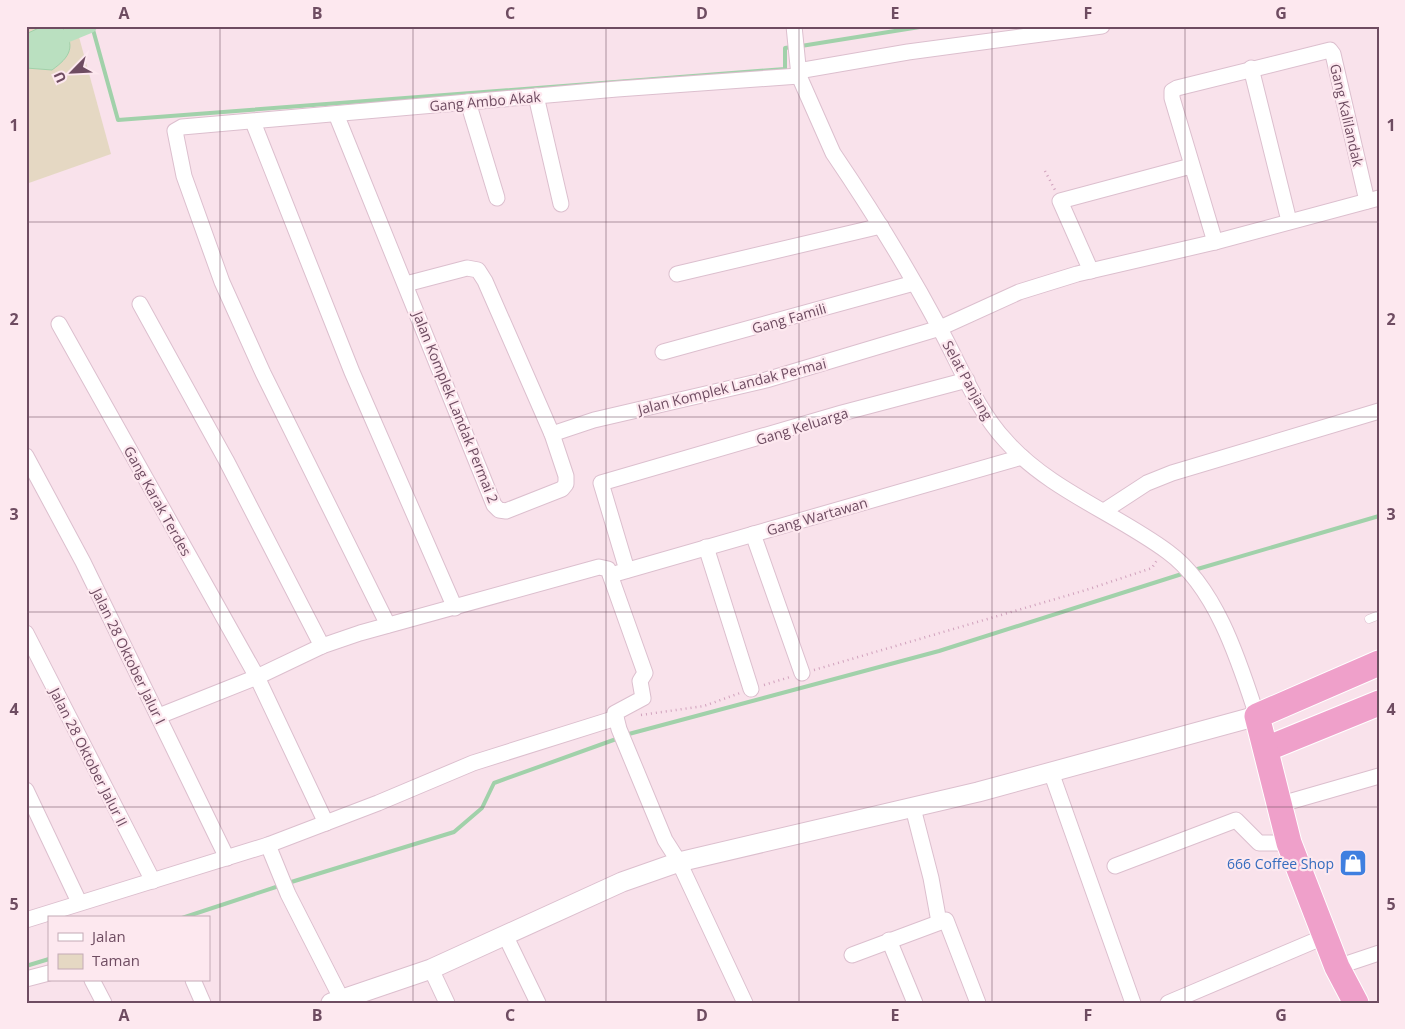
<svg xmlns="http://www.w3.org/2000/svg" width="1405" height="1029" font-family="'Open Sans',sans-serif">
<rect width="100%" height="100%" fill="#f9e2eb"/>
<!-- green -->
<path fill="#e5d8c3" d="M26,26H76L111,154L26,184Z"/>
<!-- water -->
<path fill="#bae0c0" stroke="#a1d1aa" d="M43,26H61C77,46 70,57 52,70L26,68V34Z"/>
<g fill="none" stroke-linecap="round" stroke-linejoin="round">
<!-- stream -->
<g stroke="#a1d1aa" stroke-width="4">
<path d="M92,26L118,120L785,69V48L791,47"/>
<path d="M801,46L926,26"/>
<path d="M1194,570L1379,516"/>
<path d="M625,735L939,651L1185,573"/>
<path d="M288,883L454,832L482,808L494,783L619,738"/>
<path d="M182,918L282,885"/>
<path d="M26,966L49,959"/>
</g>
<!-- canal -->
<path stroke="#bae0c0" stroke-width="14" d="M68,35L90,26"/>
<!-- service casing -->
<g stroke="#dcbfce" stroke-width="9">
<path id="service" d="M1369,619L1379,615"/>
</g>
<!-- minor casing -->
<g stroke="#dcbfce" stroke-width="17">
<g id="minor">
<path d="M794,26L799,76L833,153C871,209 907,267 939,327C960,365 976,409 1006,441C1048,489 1117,514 1168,552C1216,587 1239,661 1257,716"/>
<path d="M1251,68L1289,221"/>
<path d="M798,71L908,52L1102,26"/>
<path d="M536,96L561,204"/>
<path d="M468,102L497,198"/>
<path d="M336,114L494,505L499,510L506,511L562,489L566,484V476L552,434L485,281L478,270L467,268L406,284"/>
<path d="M253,122L352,372L455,608"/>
<path d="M1215,242L1172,98V91L1177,88L1330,50L1333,54L1367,201"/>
<path d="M1091,271L1060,201L1191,166"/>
<path d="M677,274L881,226"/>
<path d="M140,304L226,460L322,646"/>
<path d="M59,324L257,677L326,823"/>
<path d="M663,352L914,283"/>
<path d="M552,434L594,420L766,380L940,328L1019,292L1077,274L1215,242L1379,198"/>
<path d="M26,456L83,562L227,858"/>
<path d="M1104,511L1147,483L1172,473L1379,411"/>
<path d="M753,534L802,673"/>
<path d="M706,547L751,689"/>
<path d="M627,570L601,483L842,413L967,380"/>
<path d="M618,573L1022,457"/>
<path d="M388,625L263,373L222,282L184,176L175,131L182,127L617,89L799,76"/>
<path d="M26,633L153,881"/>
<path d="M159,716L257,677L322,646L360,633L599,567L608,569L645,673L640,681L643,698L615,713L619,729L665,840L679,862L745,1003"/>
<path d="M1051,772L1133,1003"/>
<path d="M26,790L79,902"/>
<path d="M1278,805L1379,776"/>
<path d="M913,808L931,878L939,922"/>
<path d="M268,845L288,894L341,998"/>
<path d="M1115,866L1236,820L1259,843H1289"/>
<path d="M26,920L268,845L378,803L473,763L616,718"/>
<path d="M506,937L538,1003"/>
<path d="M889,940L915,1003"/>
<path d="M852,955L946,920L978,1003"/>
<path d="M1337,967L1379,953"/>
<path d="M431,969L447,1003"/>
<path d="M26,979L49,973"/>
<path d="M92,980L104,1003"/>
<path d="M193,980L203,1003"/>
<path d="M1168,1003L1326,936"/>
</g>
</g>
<!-- tertiary casing -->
<g stroke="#dcbfce" stroke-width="21">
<path id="tertiary" d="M331,1003L431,969L622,882L679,862L978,792L1257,716"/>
</g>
<!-- trunk casing -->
<g stroke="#fff" stroke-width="27">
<g id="trunk">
<path d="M1266,749L1379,703"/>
<path d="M1356,1003L1337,967L1289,843L1257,716L1379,663"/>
</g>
</g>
<!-- path -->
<g stroke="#d0a1bc" stroke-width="2.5" stroke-dasharray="1 4" stroke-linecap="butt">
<path d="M1045,171L1055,190"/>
<path d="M814,670L1086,590L1152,568L1157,560"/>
<path d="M764,685L790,677"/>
<path d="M641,715L704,706L740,693"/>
</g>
<!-- service -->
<use href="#service" stroke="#fff" stroke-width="8"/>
<!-- minor -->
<use href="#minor" stroke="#fff" stroke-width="15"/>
<!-- tertiary -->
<use href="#tertiary" stroke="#fff" stroke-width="19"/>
<!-- trunk -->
<use href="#trunk" stroke="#efa0ca" stroke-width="25"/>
</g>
<!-- grid -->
<path fill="none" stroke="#6e4c61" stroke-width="1" stroke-opacity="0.55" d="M220,26V1003M413,26V1003M606,26V1003M799,26V1003M992,26V1003M1185,26V1003M26,222H1379M26,417H1379M26,612H1379M26,807H1379"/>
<!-- icons -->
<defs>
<g id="shop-square" transform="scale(1.4375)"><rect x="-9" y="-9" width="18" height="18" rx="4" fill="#3f7fe0" stroke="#fde8ef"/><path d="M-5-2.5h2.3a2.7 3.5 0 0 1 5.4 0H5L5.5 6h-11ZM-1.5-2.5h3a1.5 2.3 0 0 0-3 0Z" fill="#fff"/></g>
</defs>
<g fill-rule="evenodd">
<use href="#shop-square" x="1353" y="863"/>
</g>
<g text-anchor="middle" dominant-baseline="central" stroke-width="4.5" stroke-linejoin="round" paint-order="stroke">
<!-- street labels -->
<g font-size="14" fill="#6e4c61" stroke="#fde8ef">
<text transform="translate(485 101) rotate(-5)">Gang Ambo Akak</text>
<text transform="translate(1347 115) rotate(77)">Gang Kalilandak</text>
<text transform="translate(789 318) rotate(-16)">Gang Famili</text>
<text transform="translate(968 380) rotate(61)">Selat Panjang</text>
<text transform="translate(732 386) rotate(-14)">Jalan Komplek Landak Permai</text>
<text transform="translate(456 407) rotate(68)">Jalan Komplek Landak Permai 2</text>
<text transform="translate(802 426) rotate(-17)">Gang Keluarga</text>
<text transform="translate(158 501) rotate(61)">Gang Karak Terdes</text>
<text transform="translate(817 516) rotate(-16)">Gang Wartawan</text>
<text transform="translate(129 656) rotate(64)">Jalan 28 Oktober Jalur I</text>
<text transform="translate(89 757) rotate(63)">Jalan 28 Oktober Jalur II</text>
</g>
<!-- shop labels -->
<g font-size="14" fill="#366cbe" stroke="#fde8ef" text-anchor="end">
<text x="1334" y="863">666 Coffee Shop</text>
</g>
</g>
<!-- border -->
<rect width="1405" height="1029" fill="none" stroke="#fde8ef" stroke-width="55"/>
<!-- legend -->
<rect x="48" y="916" width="162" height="65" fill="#fde8ef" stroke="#c4aab6"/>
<rect x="58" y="933" width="25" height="8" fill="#ffffff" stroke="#c4aab6"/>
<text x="92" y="942" font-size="15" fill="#6e4c61">Jalan</text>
<rect x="58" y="954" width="25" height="15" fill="#e5d8c3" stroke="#c4aab6"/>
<text x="92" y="966" font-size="15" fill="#6e4c61">Taman</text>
<!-- north arrow -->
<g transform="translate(72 72) rotate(246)" stroke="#fde8ef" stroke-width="4" paint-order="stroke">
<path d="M0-4L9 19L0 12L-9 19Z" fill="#6e4c61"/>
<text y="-8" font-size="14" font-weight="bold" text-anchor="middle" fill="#6e4c61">U</text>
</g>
<rect x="28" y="28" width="1350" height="974" fill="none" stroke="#6e4c61" stroke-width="2"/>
<g font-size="16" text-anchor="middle" font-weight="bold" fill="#6e4c61">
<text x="124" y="19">A</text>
<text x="317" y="19">B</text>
<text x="510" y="19">C</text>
<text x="702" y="19">D</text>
<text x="895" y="19">E</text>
<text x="1088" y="19">F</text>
<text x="1281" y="19">G</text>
<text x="14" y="131">1</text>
<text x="1391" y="131">1</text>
<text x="14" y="325">2</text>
<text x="1391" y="325">2</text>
<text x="14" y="520">3</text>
<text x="1391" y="520">3</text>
<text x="14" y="715">4</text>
<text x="1391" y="715">4</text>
<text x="14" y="910">5</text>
<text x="1391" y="910">5</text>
<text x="124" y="1021">A</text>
<text x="317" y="1021">B</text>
<text x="510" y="1021">C</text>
<text x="702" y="1021">D</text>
<text x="895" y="1021">E</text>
<text x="1088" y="1021">F</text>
<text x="1281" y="1021">G</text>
</g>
</svg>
